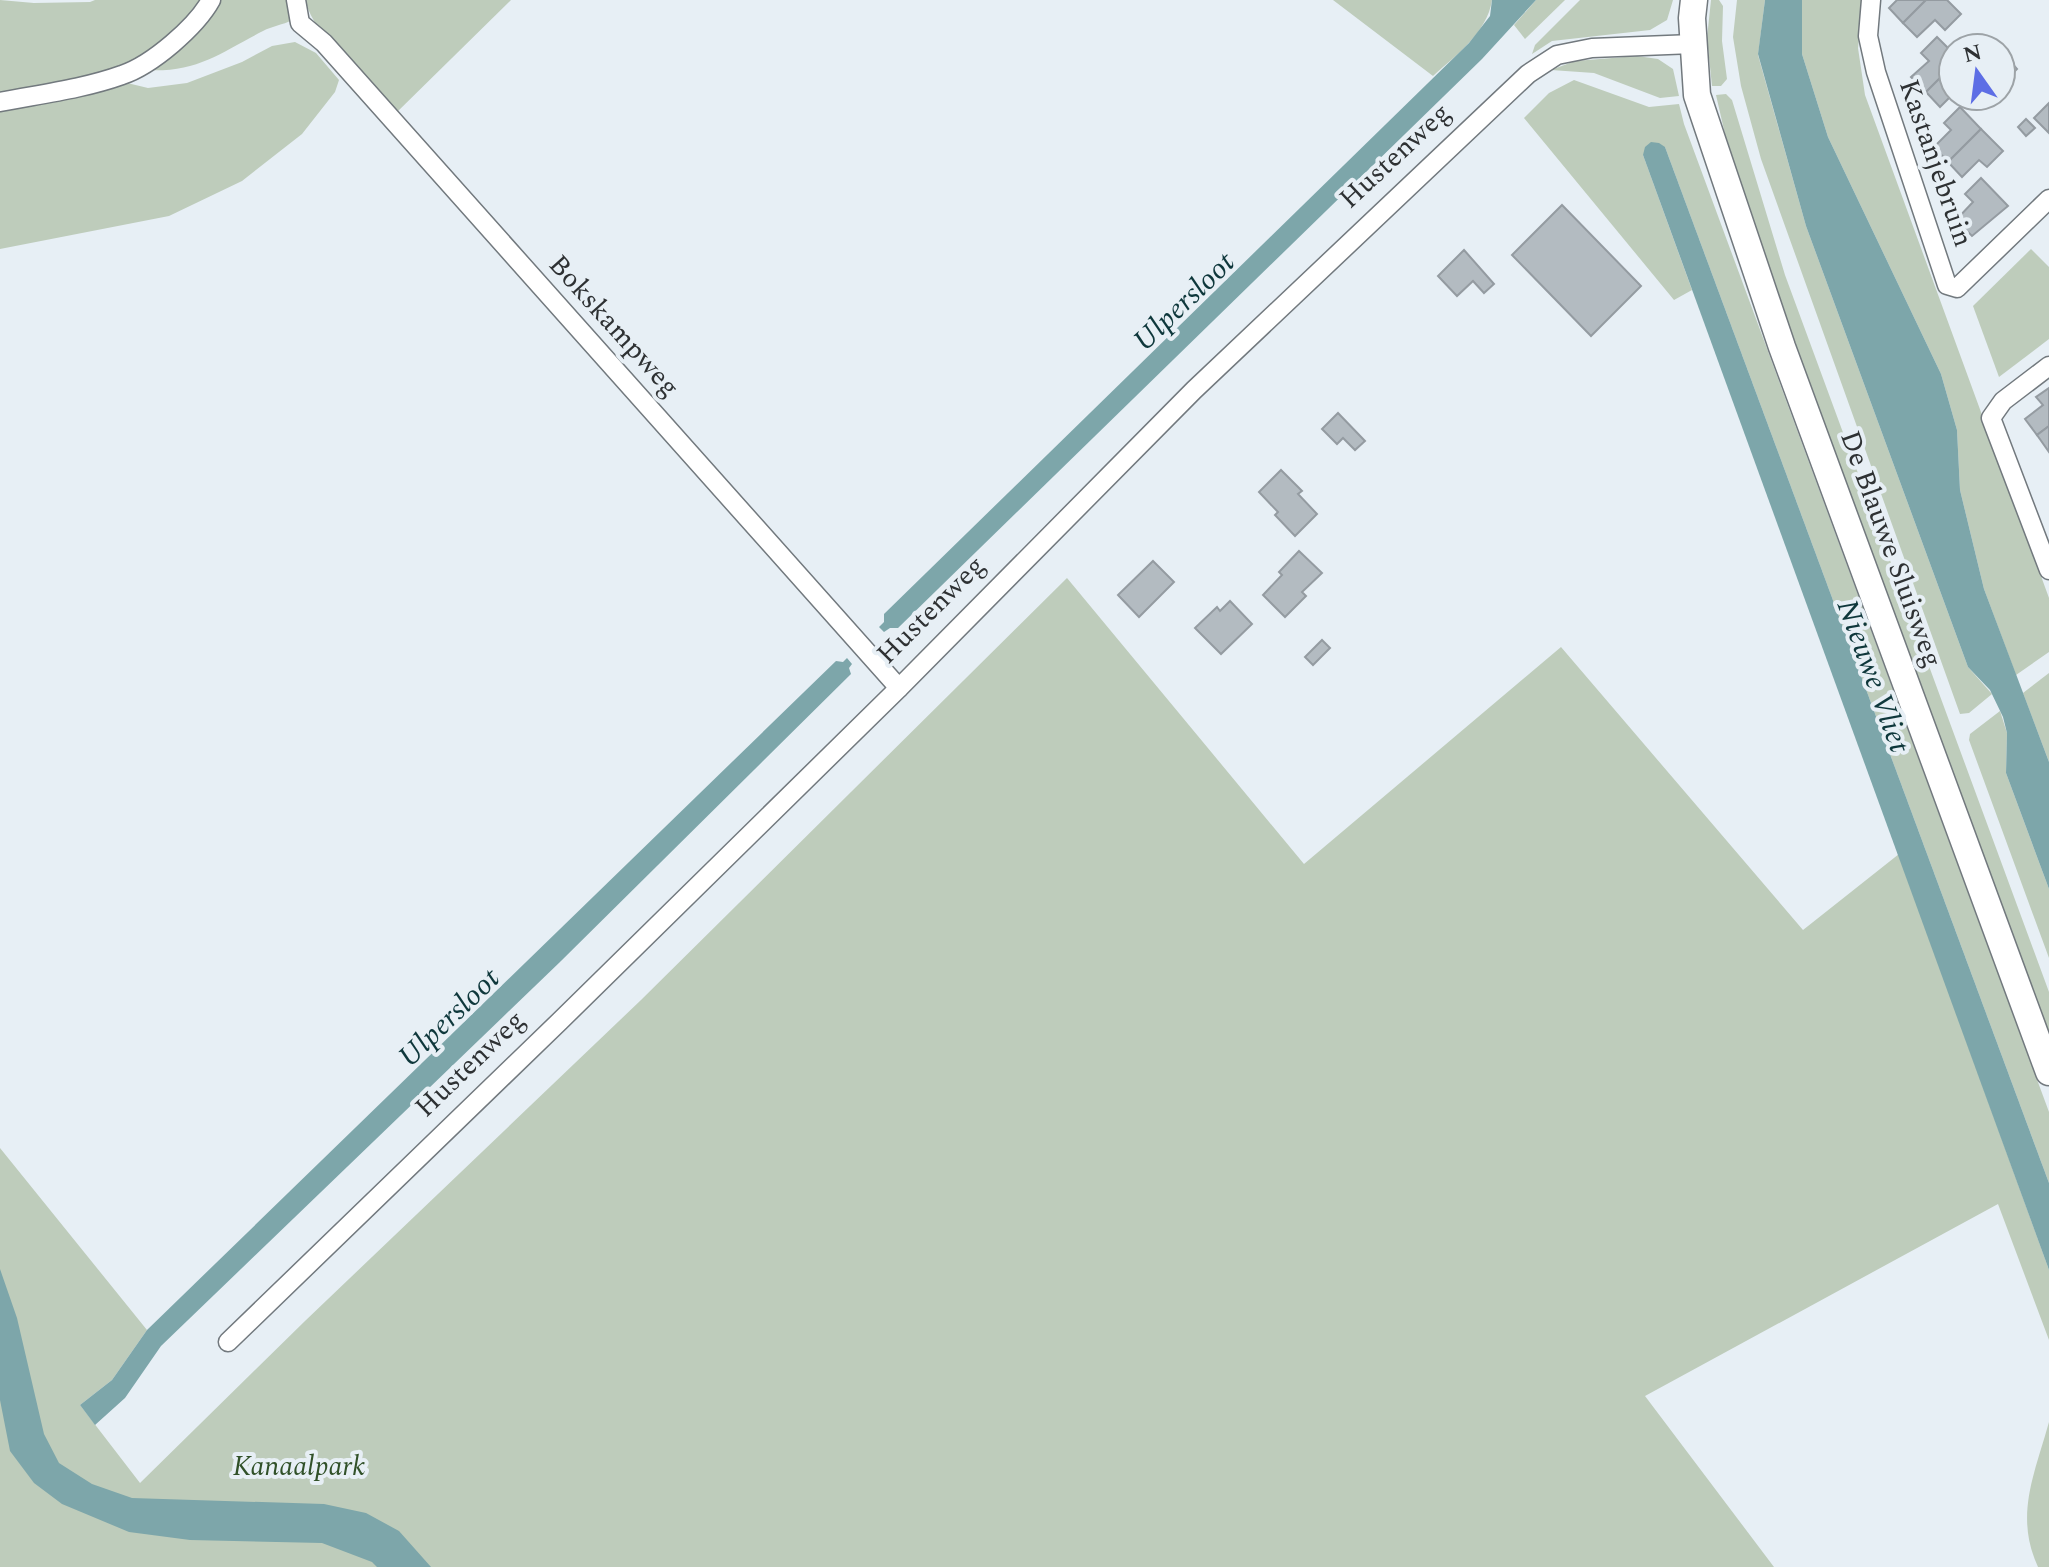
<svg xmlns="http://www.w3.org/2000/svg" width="2049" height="1567" font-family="Spectral,serif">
<rect width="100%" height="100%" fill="#e7eff5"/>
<!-- green -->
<g fill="#beccbb">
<path d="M0,0L34,3L90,2L95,0H201C139,76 91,79 0,93Z"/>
<path d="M220,0H290L292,20C283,25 272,26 263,31C220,53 197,73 145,70C174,50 202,32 220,0Z"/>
<path d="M305,0H511L394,115C367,87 315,37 305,0Z"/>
<path d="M1333,0H1492C1487,33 1456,55 1433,76Z"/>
<path d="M1536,0H1565L1525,39L1514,25Z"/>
<path d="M1580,0H1673L1667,20L1650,30L1552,41L1532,54L1535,45Z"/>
<path d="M1711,0H1719L1723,6L1722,41L1727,79L1721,86H1712L1707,38Z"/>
<path d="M1737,0H1765L1758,55L1806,226L1968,667L1992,694L1969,713L1960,714L1761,159L1741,86L1733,37Z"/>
<path d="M1802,0H1863L1858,48L1865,95L2049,598V652L2016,675L1984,589L1960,490L1957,430L1941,374L1828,137L1802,54Z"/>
<path d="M295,42L316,53L339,80L335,92L302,134L242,181L169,216L0,249V107L123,82L148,88L187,83L242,62L272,46Z"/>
<path d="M1637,56L1658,59L1673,69L1679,96L1660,98L1594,73L1551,70L1575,61Z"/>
<path d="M1574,80L1649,107L1679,104L1684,124L2049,1112V1183L1665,147L1643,155L1692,290L1674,300L1524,118L1549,93Z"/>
<path d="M1726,94L1732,100L1785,275L2049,992V1039L1785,317L1725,134L1716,95Z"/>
<path d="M2031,249L2049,267V339L1999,377L1973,306Z"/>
<path d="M1067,578L1304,864L1561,647L1803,930L1899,854L2049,1270V1340L1998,1204L1645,1396L1774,1567H0V1148L147,1330L112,1380L80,1405L140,1483L305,1321L641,1000Z"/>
<path d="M2049,673V762L2023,693Z"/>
<path d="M2000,711L2007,733L2006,773L2049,889V958L1969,740L1970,734Z"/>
<path d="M2049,1422V1567H2038C2014,1515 2035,1473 2049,1422Z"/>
</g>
<!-- water -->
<g fill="#7da6aa">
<path d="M1492,0H1536L1482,59L898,628H890L884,632L879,627L884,622V614L1469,43L1490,16Z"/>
<path d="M1765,0H1802V54L1828,137L1941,374L1957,430L1960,490L1984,589L2049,762V889L2006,773L2007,733L2003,717L1990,690L1968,667L1806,226L1758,54Z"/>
<path d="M1651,142L1659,143L1665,147L2049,1183V1270L1643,155L1645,147Z"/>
<path d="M847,658L852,664L849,668L851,674L560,962L161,1346L125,1398L95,1425L80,1405L112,1380L147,1330L836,661L843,662Z"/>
<path d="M0,1269L17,1318L44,1434L59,1463L92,1484L132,1498L324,1504L366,1513L399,1531L431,1567H377L372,1562L322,1543L190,1540L129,1532L62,1504L34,1483L10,1451L0,1400Z"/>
</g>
<!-- building -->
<g fill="#b3bbc1" stroke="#949ba1" stroke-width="2">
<path d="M1897,0H1926L1903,23L1889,8Z"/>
<path d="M1926,0H1947L1961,14L1945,30L1935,20L1917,37L1903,23Z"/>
<path d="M1937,37L1953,53V65L1926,92L1911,77L1929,61L1921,53Z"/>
<path d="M2010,61L2017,69L2008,78L2001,70Z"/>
<path d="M1953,65V94L1940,107L1926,92Z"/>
<path d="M2049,103V133L2034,118Z"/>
<path d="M1960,107L1981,129L1948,162L1934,147L1951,130L1944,123Z"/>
<path d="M2026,119L2035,128L2026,136L2018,127Z"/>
<path d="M1981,129L2003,151L1987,167L1979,160L1962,177L1948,162Z"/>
<path d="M1981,178L2008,206L1972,236L1956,220L1973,202L1965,194Z"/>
<path d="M1562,205L1641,286L1591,336L1512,255Z"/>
<path d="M1464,250L1494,284L1484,293L1473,281L1457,296L1438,276Z"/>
<path d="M2049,388V426L2037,435L2025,419L2043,405L2036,397Z"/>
<path d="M1338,413L1365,441L1355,450L1343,438L1337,444L1322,429Z"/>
<path d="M2049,426V452L2037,435Z"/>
<path d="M1281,470L1302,491L1298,494L1317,514L1295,536L1275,515L1278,512L1259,492Z"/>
<path d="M1299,551L1322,573L1302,592L1306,596L1285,617L1263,595L1282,575L1279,572Z"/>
<path d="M1153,561L1174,582L1139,617L1118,595Z"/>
<path d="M1230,601L1252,624L1221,654L1195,628L1217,607L1220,611Z"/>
<path d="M1322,640L1330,648L1313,665L1305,657Z"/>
</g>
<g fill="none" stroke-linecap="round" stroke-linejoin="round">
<!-- street casing -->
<g stroke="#72797e" stroke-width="21">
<g id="street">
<path d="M296,0L300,23L324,43L899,688"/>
<path d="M1871,0L1868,36L1876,72L1947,285L1957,288L2049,199"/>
<path d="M0,102C41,94 83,89 122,75C152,65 196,27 211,0"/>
<path d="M2049,366L2003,401L1991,418L2049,570"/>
<path d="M228,1342L560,1021L899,688L1194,390L1528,74L1557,55L1592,48L1693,44"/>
</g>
</g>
<!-- secondary casing -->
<g stroke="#72797e" stroke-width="29">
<path id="secondary" d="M1694,0L1692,18L1697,95L1782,347L2049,1072"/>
</g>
<!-- street -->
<use href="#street" stroke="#fff" stroke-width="18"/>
<!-- secondary -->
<use href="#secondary" stroke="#fff" stroke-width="26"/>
</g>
<g text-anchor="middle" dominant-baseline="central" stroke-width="8" stroke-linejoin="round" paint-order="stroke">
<!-- street labels -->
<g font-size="28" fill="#2e3133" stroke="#e7eff5">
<text transform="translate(1395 156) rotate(-43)">Hustenweg</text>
<text transform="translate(1936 163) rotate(71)">Kastanjebruin</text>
<text transform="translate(614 326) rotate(48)">Bokskampweg</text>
<text transform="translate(1891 549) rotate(70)">De Blauwe Sluisweg</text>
<text transform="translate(931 610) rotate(-45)">Hustenweg</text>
<text transform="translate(470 1064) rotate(-44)">Hustenweg</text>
</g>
<!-- park labels -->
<g font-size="28" font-style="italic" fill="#315129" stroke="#e7eff5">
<text x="299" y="1466">Kanaalpark</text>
</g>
<!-- water labels -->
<g font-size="30" font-style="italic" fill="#0e373b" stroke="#e7eff5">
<text transform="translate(1184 302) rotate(-44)">Ulpersloot</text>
<text transform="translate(1873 676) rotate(70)">Nieuwe Vliet</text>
<text transform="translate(449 1018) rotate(-44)">Ulpersloot</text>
</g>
</g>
<!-- north arrow -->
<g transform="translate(1977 72) rotate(346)"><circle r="38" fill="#e7eff5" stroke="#9da3a7" stroke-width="2"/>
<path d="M0-6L14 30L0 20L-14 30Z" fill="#5d6ee5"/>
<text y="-12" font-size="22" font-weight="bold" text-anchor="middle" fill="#2e3133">N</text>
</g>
</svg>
